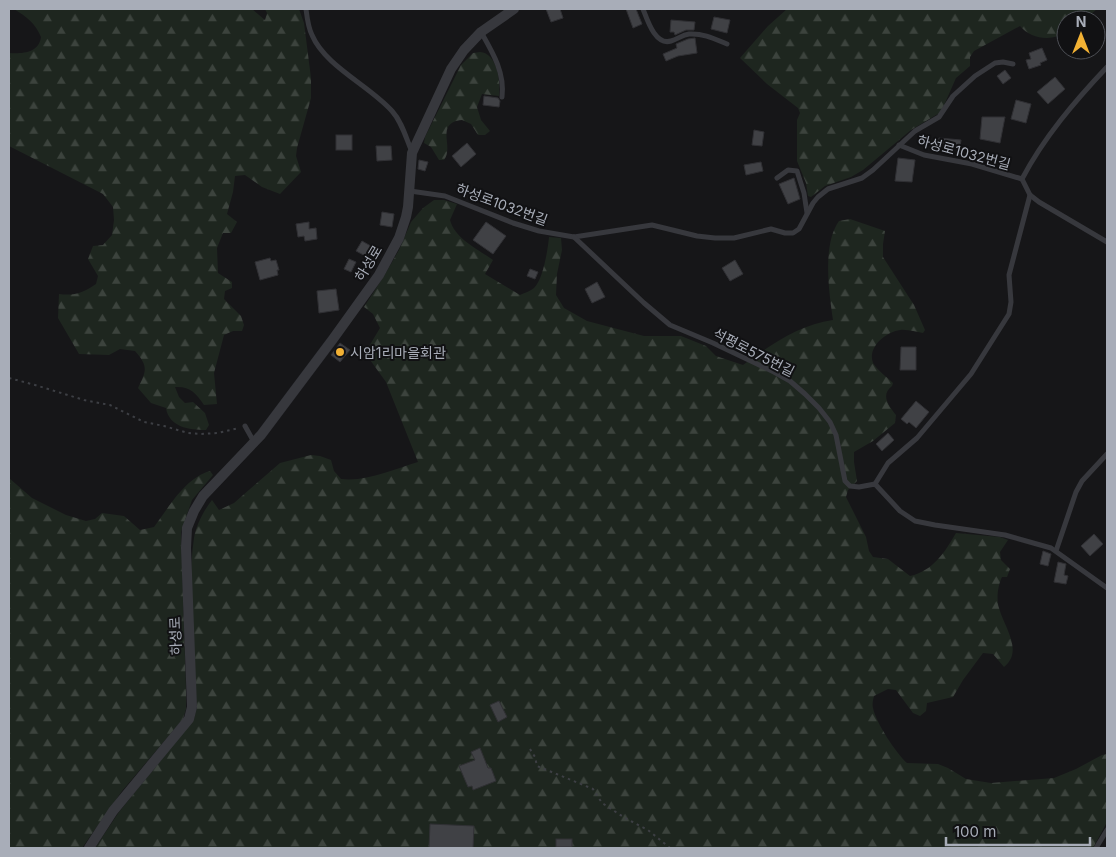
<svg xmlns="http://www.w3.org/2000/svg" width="1116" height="857" font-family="Inter,'Noto Sans KR',sans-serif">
<defs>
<pattern id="forest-firs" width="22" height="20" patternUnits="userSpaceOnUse" patternTransform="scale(1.25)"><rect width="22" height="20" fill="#1e261f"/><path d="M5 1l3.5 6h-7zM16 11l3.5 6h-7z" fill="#3c433d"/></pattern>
</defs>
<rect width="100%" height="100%" fill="#161618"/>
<!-- forest -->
<g fill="url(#forest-firs)">
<path d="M14,9H252L265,20L267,13L265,9H299L304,23L311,78V98L297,148L296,156L301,172L280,194L262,187L245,175L235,176L233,192L227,214L237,222L231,233H223L217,248L218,273L232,282V288L225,291L224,299L241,316L244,325L242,331H233L224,335L214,373L217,404L204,405C196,393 190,386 175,387L179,397L185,403L193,402L205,413L209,425L206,430C189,430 169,427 166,408L151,403L138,388C147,370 148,366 135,351L120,349L109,355L79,354L58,318L59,294C74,296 83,293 96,284L98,276L88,259L93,246L103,245L112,235L114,220L113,207L103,194L9,146V53C22,54 39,53 41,37C35,23 27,17 14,9Z"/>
<path d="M787,9H1097L1084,20H1066V32C1052,42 1031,39 1020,26L974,51L970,57V66L956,78L941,112L911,130L863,170L851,177L825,186L811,197L808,196L806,183L797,161V120L800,113L798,108L767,84L740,58L768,26Z"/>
<path d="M480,52C497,53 501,81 499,96L482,94L477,107L481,120L490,131L485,135H478L471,124L462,120C434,123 455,147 444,160H439L431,147L424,143L425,137L461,65L473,53Z"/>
<path d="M434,200H444L457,204L450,220C455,239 478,249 493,260L485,274L520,295C524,293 531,291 534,288C543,280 548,249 549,237L561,238L562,250L557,274L556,295L564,308L587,321L644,336H681L706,346L716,356L743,365C769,346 800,324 833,320C829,292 822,245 839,221L850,219L885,231L883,244V257L914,305L925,330L923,333C916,332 907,329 900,330C886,332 867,347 873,363C877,370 887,377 893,383L892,386C880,395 889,406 896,415L895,423L873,441L854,452V462L857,481L848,490L846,497L866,537L869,551L873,557L888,559L910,576C933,571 945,552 956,533L1000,537L1008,540L1000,552L1001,560L1010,569L1007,577H1002C998,585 996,599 999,608C1004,627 1024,651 1004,667L993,654L983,653L963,680L953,697L927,703L926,711L920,716L913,713L896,690L888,689L874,696C873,700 872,704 873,708C876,723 896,753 907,763L938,764L948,768L966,779L991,783L1054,778L1076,769L1102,755L1107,754V822L1093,848H95L119,812L194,719L197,707L195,691C194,642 187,585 194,538C196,525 204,510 212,500L219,510L234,503L280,463L311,455L320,456L331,460L334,471L341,479C367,482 394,469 418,462L386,382L365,353L380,328L373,314L364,307L384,276L399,250L411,222L423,208Z"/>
<path d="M210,471L213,475L192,500L181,532L186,690V709L183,719L122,791L82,848H9V478L32,498L66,515L86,521L95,519L102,513L124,516L140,530L154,527C169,507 185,478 210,471Z"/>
</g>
<!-- building -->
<g fill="#404145" stroke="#303034">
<path d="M546,9H560L563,18L551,22Z"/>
<path d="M626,9H636L642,24L633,28Z"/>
<path d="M714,17L730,20L727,33L711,29Z"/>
<path d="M671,20L695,22L694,30H686L675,35L674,32H670Z"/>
<path d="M695,38L697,53L678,56L666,61L663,54L677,48L676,44L688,39Z"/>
<path d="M1042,48L1047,60L1040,63L1041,65L1029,69L1026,60L1031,59L1029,53Z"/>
<path d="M1005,70L1011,78L1003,84L997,76Z"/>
<path d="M1055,77L1065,89L1048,104L1037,92Z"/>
<path d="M484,96L498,98L500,101L499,107L483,105Z"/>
<path d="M1016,100L1031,104L1026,123L1011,119Z"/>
<path d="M982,117H1005L1000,143L980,139Z"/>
<path d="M754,130L764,132L762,146L752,145Z"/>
<rect x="336" y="135" width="16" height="15"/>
<path d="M939,138L961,140L960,147L938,144Z"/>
<path d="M467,143L476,154L461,167L452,156Z"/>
<path d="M376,146H391L392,160L377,161Z"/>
<path d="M898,158L915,160L912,182L895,181Z"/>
<path d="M419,160L428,162L425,171L418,169Z"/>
<path d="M761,162L763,171L746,175L744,165Z"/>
<path d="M794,178L800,199L788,204L779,184Z"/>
<path d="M382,212L394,214L392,227L380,225Z"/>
<path d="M309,222V229L316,228L317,239L305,241L304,236L298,237L296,224Z"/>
<path d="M486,222L506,236L493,254L473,240Z"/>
<path d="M362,241L376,249L371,259L356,251Z"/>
<path d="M270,258L271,261L276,260L279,270H277L278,275L260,280L255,262Z"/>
<path d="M349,259L356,262L351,272L344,269Z"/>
<path d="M735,260L743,274L730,281L722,268Z"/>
<path d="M530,269L538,272L535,279L527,276Z"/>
<path d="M597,282L605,297L592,303L585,289Z"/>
<path d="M336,289L339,310L319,313L317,291Z"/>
<path d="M340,343L350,350L340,362L331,355Z"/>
<path d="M901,347H916V370H900Z"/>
<path d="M916,401L929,412L916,428L909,422L907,424L901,419Z"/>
<path d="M888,433L894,440L882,451L876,444Z"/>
<path d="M1094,534L1103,544L1090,556L1081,546Z"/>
<path d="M1043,551L1051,554L1048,566L1040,564Z"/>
<path d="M1058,562L1066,564L1064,575L1068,576L1066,584L1054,582Z"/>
<path d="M499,701L507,717L498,722L490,705Z"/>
<path d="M480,748L488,768H491L496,781L473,790L472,786L468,787L459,766L475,760L471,752Z"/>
<path d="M430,824L474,826L473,848H429Z"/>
<rect x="556" y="839" width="16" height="8"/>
</g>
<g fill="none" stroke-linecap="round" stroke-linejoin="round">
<!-- path -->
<g stroke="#3d3f44" stroke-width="2" stroke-dasharray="2.5 4" stroke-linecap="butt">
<path d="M9,378L35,385L84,400L110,405L144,422L164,426L188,433L201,434L218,433L239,428"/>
<path d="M530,749L535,757L537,766L593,789L602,803L625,818L648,830L670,848"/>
</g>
<!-- lane -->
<g stroke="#37383d" stroke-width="5">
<path d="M306,9C307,17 308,27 312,35C325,66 370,86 392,111C402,122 406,138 412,152"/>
<path d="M643,9C647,19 655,46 671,41C678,39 682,35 689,34C703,33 715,39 727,44"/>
<path d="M481,32C493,53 505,73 502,97"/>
<path d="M1107,67C1075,101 1044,137 1022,179L1030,195L1039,202L1107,242"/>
<path d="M899,145L924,155L972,164L1022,179"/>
<path d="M777,178L788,170L797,171L804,193L807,213"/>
<path d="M410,191L445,196L513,223L539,231L574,237L652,225L697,236L715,238H734L771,229L785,233H793L799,229L813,203L818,197L828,189L862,178L873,170L915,131L939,117L953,96L975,76L995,63L1003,62L1013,64"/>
<path d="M574,237L644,303L670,325L713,343L774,372L790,381L805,394L819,408L830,422L836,435L845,481L850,486L859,487L875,484L900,511L915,521L935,525L1005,535L1051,548L1107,588"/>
<path d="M245,426L254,442"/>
<path d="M875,484L888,463L917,438L971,374L1009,314L1011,302L1009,275L1030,195"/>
<path d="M1056,551L1076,492L1082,481L1107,454"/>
<path d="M1096,848L1107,830"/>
</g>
<!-- street -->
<path stroke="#37383d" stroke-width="10" d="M89,848L113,811L189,719L192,707L186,548L187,528L194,511L203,496L261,435L333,339L379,275L399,238L406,217L408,207L412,153L451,69L464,50L481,32L514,9"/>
</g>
<!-- markers -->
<circle fill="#f2b134" stroke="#111113" stroke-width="2" cx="340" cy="352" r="5"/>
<g text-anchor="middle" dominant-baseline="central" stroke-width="4" stroke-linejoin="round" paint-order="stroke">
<!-- street labels -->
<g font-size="14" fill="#a8adb8" stroke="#111113">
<text transform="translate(964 152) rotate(15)">하성로1032번길</text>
<text transform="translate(502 204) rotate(20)">하성로1032번길</text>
<text transform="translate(368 263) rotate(-59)">하성로</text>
<text transform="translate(754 352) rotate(27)">석평로575번길</text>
<text transform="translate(175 636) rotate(-92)">하성로</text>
</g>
<!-- poi labels -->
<g font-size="14" fill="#a8adb8" stroke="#111113" text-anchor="start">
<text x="350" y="352">시암1리마을회관</text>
</g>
</g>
<!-- border -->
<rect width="1116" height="857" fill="none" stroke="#a8adb8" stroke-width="20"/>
<!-- north arrow -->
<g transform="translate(1081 35)"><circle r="24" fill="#111113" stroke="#4d4f55"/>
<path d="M0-4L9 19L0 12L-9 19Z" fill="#f2b134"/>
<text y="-8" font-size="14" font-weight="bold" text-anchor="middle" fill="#a8adb8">N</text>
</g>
<!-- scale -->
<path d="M946 837v8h144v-8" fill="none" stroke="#a8adb8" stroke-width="2.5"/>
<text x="954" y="837" font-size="15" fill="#a8adb8" stroke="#111113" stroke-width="4" paint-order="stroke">100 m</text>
</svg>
